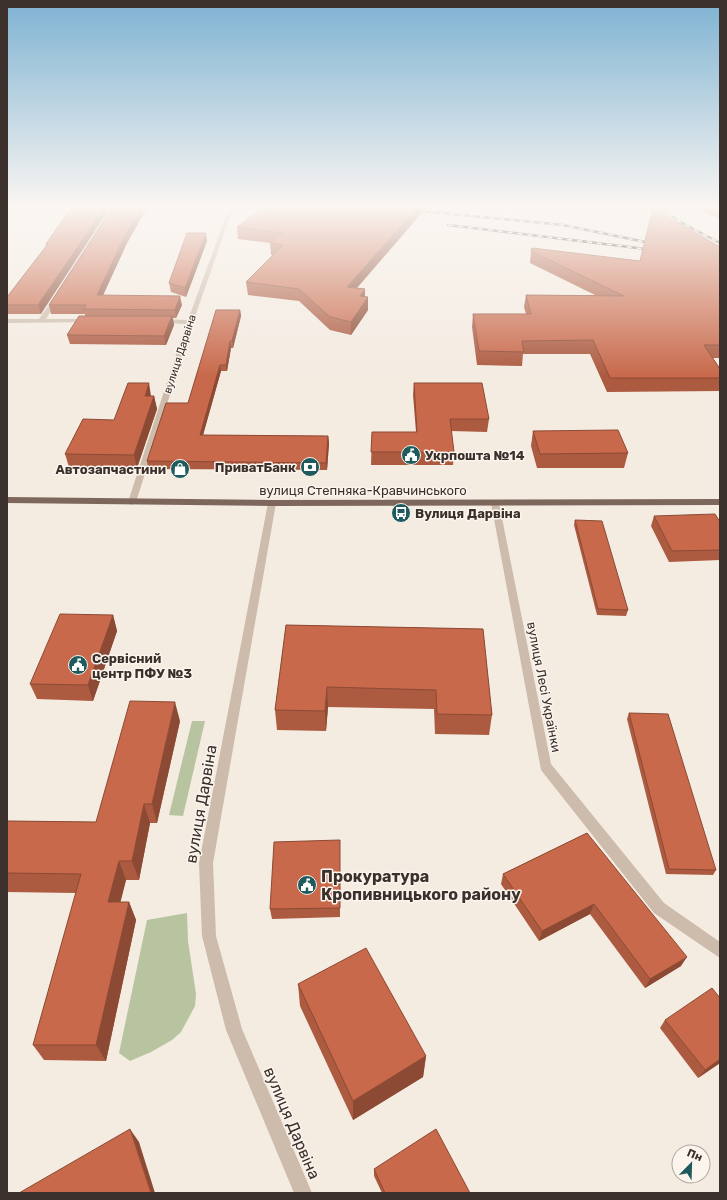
<svg xmlns="http://www.w3.org/2000/svg" width="727" height="1200" font-family="Rubik,sans-serif">
<rect width="100%" height="100%" fill="#f4ebe1"/>
<!-- green -->
<g fill="#b8c4a0">
<path d="M192,721H205L183,816L169,815Z"/>
<path d="M187,913L188,941L196,994L195,1006L181,1032L172,1040L151,1052L130,1061L119,1053L147,920Z"/>
</g>
<g fill="none" stroke-linecap="round" stroke-linejoin="round">
<!-- minor -->
<g fill="#cdbbac" fill-rule="evenodd">
<path d="M229,208H233L193,322L136,502L132,505L129,504L128,502L186,324L160,323L157,321L160,319L188,320Z"/>
<path d="M57,295L60,297L46,319H90L93,321L92,322L7,323V319H39L55,296Z"/>
<path d="M272,500L276,503L213,863L216,936L242,1029L312,1193H294L226,1030L202,936L199,863L268,503Z"/>
<path d="M495,500L499,503L551,764L664,903L720,942V958L654,913L541,770L491,503Z"/>
</g>
<!-- major -->
<path fill="#7d675c" fill-rule="evenodd" d="M7,497L272,500L720,499V505L272,506L7,503Z"/>
<!-- rail casing -->
<g stroke="#3b302b" stroke-width="2.5">
<g id="rail">
<path d="M390,208L563,225L655,244"/>
<path d="M660,208L684,224L720,243"/>
<path d="M448,225L654,250"/>
</g>
</g>
<!-- rail -->
<use href="#rail" stroke="#fbf5ee" stroke-width="1.5" stroke-dasharray="5" stroke-linecap="butt"/>
</g>
<!-- wall -->
<g fill="#ac5a40">
<path d="M73,208L41,314H7V297L46,246V244Z"/>
<path d="M112,208H147L127,243L103,295L182,305L176,318H173L174,325L166,345L70,344L67,335L85,316V314H51L49,305Z"/>
<path d="M262,208H426L357,288L365,297H368V310L351,335L330,330L299,301L248,295L246,282L273,255H271L270,243L238,239L237,227Z"/>
<path d="M705,208H720V219L704,212Z"/>
<path d="M207,241L186,297L171,292L169,283Z"/>
<path d="M720,247V358H713L720,369V391L607,392L590,354H523L522,366L477,365L472,327L473,314H526L524,307L526,295H595L530,263L531,251L640,261Z"/>
<path d="M240,310L241,316L233,348H231L227,371H221L203,435L328,436L329,443L327,470L148,469L147,461L188,403Z"/>
<path d="M414,383L489,419L487,432L451,431L454,452L453,465H371L372,432H416L413,395Z"/>
<path d="M151,396H154L157,409L137,468L69,467L65,454L114,420Z"/>
<path d="M533,431L628,453L624,468H537L531,446Z"/>
<path d="M654,516L720,522V560L669,562L651,526Z"/>
<path d="M575,520L628,610L626,616L597,615L574,525Z"/>
<path d="M113,615L117,631L93,701L37,699L30,684Z"/>
<path d="M286,625L483,629L492,715L489,735L435,734L434,709L328,707L326,731L277,730L275,710Z"/>
<path d="M629,713L716,870L713,875L666,874L627,719Z"/>
<path d="M180,721L157,823H150L139,880H126L120,902H129L136,920L106,1061L44,1060L33,1045L76,893L7,892V821L96,822Z"/>
<path d="M587,833L681,966L645,988L590,914L539,941L501,884L503,874Z"/>
<path d="M340,840V917L272,919L270,909Z"/>
<path d="M298,984L426,1056L423,1077L353,1120L300,1006Z"/>
<path d="M665,1020L720,1063L698,1078L660,1028Z"/>
<path d="M374,1169L470,1193H382L374,1176Z"/>
</g>
<!-- shaded-wall -->
<g fill="#8c4a34">
<path d="M104,208H110L41,314L38,305Z"/>
<path d="M141,208H147L127,243L99,304L97,295L125,235Z"/>
<path d="M417,208H426L347,299V287Z"/>
<path d="M206,233L207,241L186,297L185,288Z"/>
<path d="M365,289V302L360,296Z"/>
<path d="M180,296L182,305L176,318L175,310Z"/>
<path d="M368,297V310L351,335V322Z"/>
<path d="M240,310L241,316L233,348L232,341Z"/>
<path d="M172,316L174,325L166,345L164,336Z"/>
<path d="M230,341L231,348L227,371L226,365Z"/>
<path d="M220,365L221,371L201,442L200,435Z"/>
<path d="M149,383L151,396H145Z"/>
<path d="M154,396L157,409L137,468L134,455Z"/>
<path d="M328,436L329,443L327,470L326,463Z"/>
<path d="M113,615L117,631L93,701L88,685Z"/>
<path d="M327,687L328,707L326,731L325,711Z"/>
<path d="M175,702L180,721L157,823L152,804Z"/>
<path d="M144,804L150,823L139,880L132,861Z"/>
<path d="M119,861L126,880L116,920L108,902Z"/>
<path d="M129,902L136,920L106,1061L96,1045Z"/>
<path d="M594,904L590,914L539,941L542,931Z"/>
<path d="M687,957L681,966L645,988L650,979Z"/>
<path d="M426,1056L423,1077L353,1120V1101Z"/>
<path d="M720,1059V1063L698,1078L705,1070Z"/>
<path d="M130,1129L139,1142L155,1193H151Z"/>
</g>
<!-- building -->
<g fill="#c8694b" stroke="#8c4a34">
<path d="M73,208H104L38,305H7V297L48,244H46L66,215Z"/>
<path d="M112,208H141L125,235L97,295L180,296L175,310L84,309L86,305H49Z"/>
<path d="M262,208H417L347,287L365,289L360,296L368,297L351,322L330,317L299,289L246,282L283,245L270,243L282,233L237,227Z"/>
<path d="M653,208L720,247V345H704L720,369V378H610L593,340L522,341L524,352L479,351L473,314H531L526,295L624,296L531,251L532,248L640,261Z"/>
<path d="M187,233H206L185,288L169,283Z"/>
<path d="M216,310H240L232,341H230L226,365H220L200,435L328,436L326,463L147,461L166,403H188Z"/>
<path d="M79,316H172L164,336L67,335Z"/>
<path d="M128,383H149L145,396H154L134,455L65,454L83,419L114,420Z"/>
<path d="M414,383H482L489,419H450L454,452H371L372,432H417Z"/>
<path d="M618,430L628,453L540,454L533,431Z"/>
<path d="M715,514L720,522V550L672,551L654,516Z"/>
<path d="M575,520L602,521L628,610L598,609Z"/>
<path d="M60,614L113,615L88,685L30,684Z"/>
<path d="M286,625L483,629L492,715L437,714L436,690L327,687L325,711L275,710Z"/>
<path d="M130,701L175,702L152,804H144L132,861H119L108,902H129L96,1045H33L81,874L7,873V821L96,822Z"/>
<path d="M629,713L668,714L716,870L669,869Z"/>
<path d="M587,833L687,957L650,979L594,904L542,931L503,874Z"/>
<path d="M340,840V908L270,909L274,842Z"/>
<path d="M366,948L426,1056L353,1101L298,984Z"/>
<path d="M712,988L720,998V1059L705,1070L665,1020Z"/>
<path d="M130,1129L151,1193H19Z"/>
<path d="M436,1129L470,1193H385L374,1169Z"/>
</g>
<!-- sky -->
<linearGradient id="sky" x2="0" y2="1"><stop stop-color="#7eb2d2"/><stop offset="0.55" stop-color="#faf6f2"/><stop offset="1" stop-color="#faf6f2" stop-opacity="0"/></linearGradient>
<rect width="727" height="376" fill="url(#sky)"/>
<!-- icons -->
<defs>
<g id="civic-disc" transform="scale(1)"><circle r="9.5" fill="#1f5a5e" stroke="#fbf5ee"/><path d="M-.6-6.5H3V-4.5H.6V-3L4-1V1h2V6H-6V1h2V-1L-.6-3ZM-1.2 2.5V6h2.4V2.5Z" fill="#fff"/></g>
<g id="bank-disc" transform="scale(1)"><circle r="9.5" fill="#1f5a5e" stroke="#fbf5ee"/><path d="M-6-4H6V4H-6ZM0-2.3a2.3 2.3 0 1 0 0 4.6a2.3 2.3 0 1 0 0-4.6Z" fill="#fff"/></g>
<g id="shop-disc" transform="scale(1)"><circle r="9.5" fill="#1f5a5e" stroke="#fbf5ee"/><path d="M-5-2.5h2.3a2.7 3.5 0 0 1 5.4 0H5L5.5 6h-11ZM-1.5-2.5h3a1.5 2.3 0 0 0-3 0Z" fill="#fff"/></g>
<g id="bus-disc" transform="scale(1)"><circle r="9.5" fill="#1f5a5e" stroke="#fbf5ee"/><path d="M-5-6H5V4H4V6H2V4H-2V6H-4V4H-5ZM-3.5-4V0h7V-4ZM-3.5 1.2v1.5H-2V1.2ZM2 1.2v1.5H3.5V1.2Z" fill="#fff"/></g>
</defs>
<g fill-rule="evenodd">
<use href="#civic-disc" x="411" y="455"/>
<use href="#bank-disc" x="310" y="467"/>
<use href="#shop-disc" x="180" y="469"/>
<use href="#bus-disc" x="401" y="513"/>
<use href="#civic-disc" x="78" y="665"/>
<use href="#civic-disc" x="307" y="885"/>
</g>
<g text-anchor="middle" dominant-baseline="central" stroke-width="3" stroke-linejoin="round" paint-order="stroke">
<!-- far-street labels -->
<g font-size="11" fill="#3b302b" stroke="#fbf5ee">
<text transform="translate(180 354) rotate(-72)">вулиця Дарвіна</text>
</g>
<!-- poi labels -->
<g font-size="13" font-weight="bold" fill="#3b302b" stroke="#fbf5ee" text-anchor="start">
<text x="425" y="455">Укрпошта №14</text>
<text x="296" y="467" text-anchor="end">ПриватБанк</text>
<text x="166" y="469" text-anchor="end">Автозапчастини</text>
<text x="415" y="513">Вулиця Дарвіна</text>
<text x="92" y="658">Сервісний<tspan x="92" dy="15">центр ПФУ №3</tspan></text>
</g>
<!-- street labels -->
<g font-size="13" fill="#3b302b" stroke="#fbf5ee">
<text x="363" y="490">вулиця Степняка-Кравчинського</text>
<text transform="translate(544 687) rotate(79)">вулиця Лесі Українки</text>
</g>
<!-- near-street labels -->
<g font-size="16" fill="#3b302b" stroke="#fbf5ee">
<text transform="translate(201 804) rotate(-80)">вулиця Дарвіна</text>
<text transform="translate(292 1123) rotate(67)">вулиця Дарвіна</text>
</g>
<!-- near-poi labels -->
<g font-size="16" font-weight="bold" fill="#3b302b" stroke="#fbf5ee" text-anchor="start">
<text x="321" y="876">Прокуратура<tspan x="321" dy="18">Кропивницького району</tspan></text>
</g>
</g>
<!-- border -->
<rect width="727" height="1200" fill="none" stroke="#3b302b" stroke-width="16"/>
<!-- north arrow -->
<g transform="translate(691 1164) rotate(23)"><circle r="19" fill="#fbf5ee" stroke="#aea6a0"/>
<path d="M0-3L7 15L0 10L-7 15Z" fill="#1f5a5e"/>
<text y="-6" font-size="11" font-weight="bold" text-anchor="middle" fill="#3b302b">Пн</text>
</g>
</svg>
